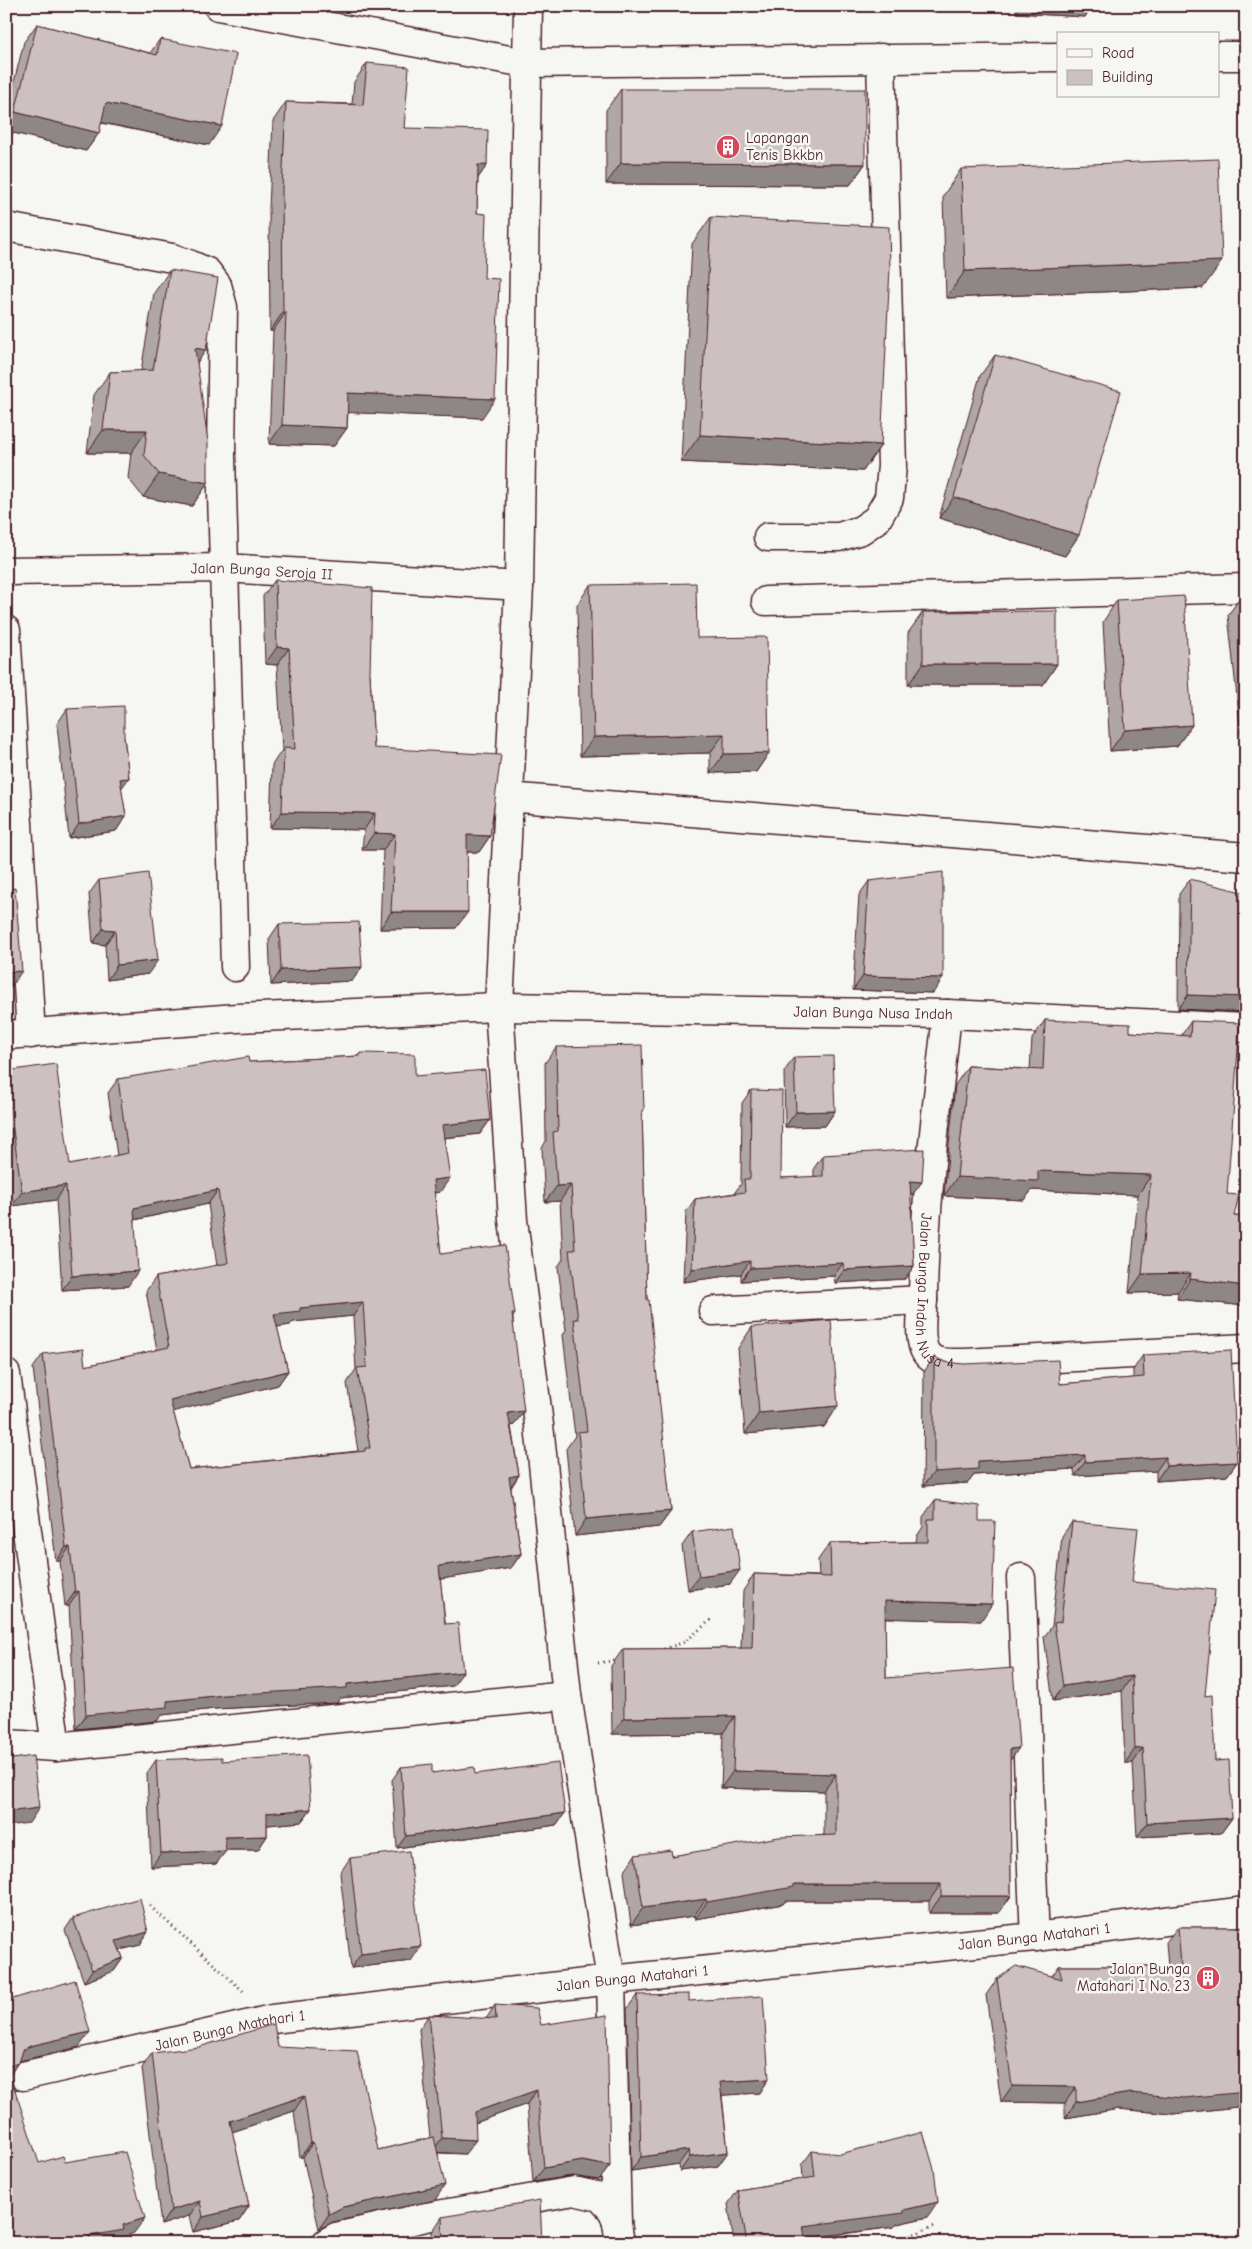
<svg xmlns="http://www.w3.org/2000/svg" width="1252" height="2249" font-family="'Comic Neue',sans-serif">
<rect width="100%" height="100%" fill="#f6f6f2"/>
<filter id="ink" filterUnits="userSpaceOnUse"><feTurbulence type="fractalNoise" baseFrequency=".02" numOctaves="2"/><feDisplacementMap in="SourceGraphic" scale="10" xChannelSelector="R" yChannelSelector="G"/><feConvolveMatrix kernelMatrix="1 2 1 2 8 2 1 2 1" color-interpolation-filters="sRGB"/></filter>
<g filter="url(#ink)">
<g fill="none" stroke-linecap="round" stroke-linejoin="round">
<!-- minor casing -->
<g stroke="#4a1f2b" stroke-width="31">
<g id="minor">
<path d="M218,6L526,63L1058,57"/>
<path d="M528,6L519,586L499,1007L513,1220L539,1425L567,1695L611,1980L617,2223L620,2243"/>
<path d="M1218,56H1246"/>
<path d="M6,227L172,258L191,265L207,272L217,285L223,307L221,456L235,967"/>
<path d="M768,537H839L861,530L877,519L889,498L892,466L881,58"/>
<path id="s1" d="M6,571L224,568L519,586"/>
<path d="M766,601L1246,588"/>
<path d="M6,630L31,1034"/>
<path d="M507,797L1246,857"/>
<path id="s2" d="M947,1014C937,1109 924,1204 923,1300C922,1315 918,1340 926,1353C934,1365 952,1363 965,1363L1246,1348"/>
<path id="s3" d="M6,1035L237,1018L499,1007L947,1014L1246,1028"/>
<path d="M713,1311L923,1300"/>
<path d="M6,1374L56,1747"/>
<path d="M1021,1578C1027,1698 1029,1818 1035,1937"/>
<path d="M6,1744L56,1747L567,1695"/>
<path id="s4" d="M23,2076L272,2019L611,1980L1035,1937L1246,1911"/>
<path d="M326,2243L336,2237L426,2217L574,2191L600,2197L613,2211L617,2223"/>
</g>
</g>
<!-- path -->
<g stroke="#4a1f2b" stroke-width="3" stroke-dasharray="1 4" stroke-linecap="butt">
<path d="M664,1649L685,1642L713,1618"/>
<path d="M598,1663L619,1660"/>
<path d="M150,1906L243,1991"/>
<path d="M891,2243L935,2226"/>
</g>
<!-- minor -->
<use href="#minor" stroke="#f6f6f2" stroke-width="28"/>
</g>
<!-- wall -->
<g fill="#afa6a5" stroke="#4a1f2b" fill-rule="evenodd">
<path d="M1016,6H1092L1085,17L1016,13Z"/>
<path d="M37,24L150,53L160,39L209,145L101,123L99,133L86,151L6,131V114L24,42Z"/>
<path d="M367,63L404,128L487,165L478,178L477,213L482,418L348,412L347,428L334,446L269,444L273,331H270L269,208L273,121L286,102L352,104L354,82Z"/>
<path d="M621,89L865,164L850,185L606,184V110Z"/>
<path d="M961,169L1203,288L946,298L943,196Z"/>
<path d="M711,217L881,445L863,471L681,462L692,244Z"/>
<path d="M170,270L206,350L197,362L208,483L192,506L143,497L128,478L131,453H87L94,395L110,372L141,371L154,293Z"/>
<path d="M995,355L1079,535L1065,556L939,518L980,376Z"/>
<path d="M275,580L370,674L374,748L490,836L479,852H467L456,928L380,929L383,850H362L364,830L270,828L272,765L282,750L277,665L265,664L263,596Z"/>
<path d="M590,585L697,638L769,753L756,772L710,773V753L580,756L577,605Z"/>
<path d="M1243,594H1246V770H1245L1228,615Z"/>
<path d="M1117,600L1192,725L1177,746L1110,751L1103,622Z"/>
<path d="M923,612L1057,664L1043,685H908V633Z"/>
<path d="M67,709L124,737L129,778L121,788L126,816L116,831L69,838L57,724Z"/>
<path d="M1190,879L1246,1012L1178,1009L1179,894Z"/>
<path d="M99,880L148,974L107,980L105,945L93,943L89,894Z"/>
<path d="M869,881L933,993L853,990L859,895Z"/>
<path d="M279,924L362,967L352,981L271,985L269,939Z"/>
<path d="M1045,1020L1130,1032L1181,1036L1191,1021L1227,1194L1234,1216L1246,1217V1306L1177,1299L1178,1292L1129,1293L1138,1195L1032,1190L1024,1200L944,1196L955,1085L968,1066L1030,1069L1032,1039Z"/>
<path d="M556,1047L642,1112L647,1300L671,1511L659,1527L575,1536L566,1449L575,1436L563,1335L566,1330L558,1267L563,1259L560,1201L545,1202L542,1148L546,1141L545,1063Z"/>
<path d="M360,1053L415,1076L490,1120L480,1134L444,1138L440,1192L434,1193L441,1254L515,1314L513,1317L514,1425L511,1426L519,1475L511,1488L521,1554L511,1568L440,1579L453,1686L340,1698L337,1703L214,1709L162,1715L157,1721L76,1729L69,1606H65L60,1561H56L33,1368L43,1354L85,1366L157,1350L146,1291L156,1277L217,1266L208,1204L135,1220L128,1286L62,1290L56,1200L12,1206L6,1167V1071L70,1165L117,1156L108,1093L118,1079L249,1062L358,1056ZM353,1316L356,1369L347,1383L358,1451L189,1469L173,1411L278,1385L288,1371L277,1327L290,1325L293,1322Z"/>
<path d="M794,1057L835,1111L825,1126L785,1127L784,1072Z"/>
<path d="M751,1090L781,1178L814,1177V1168L823,1155L913,1194H910L914,1266L905,1279L835,1283L834,1276L741,1281V1274L683,1282L686,1212L695,1199L735,1193V1192L741,1184L742,1103Z"/>
<path d="M752,1327L838,1406L824,1427L745,1434L738,1348Z"/>
<path d="M1143,1355L1237,1462L1227,1476L1156,1481V1471L1075,1476L1074,1469L974,1475L968,1483L923,1486L924,1372L934,1357L945,1362L1060,1384L1133,1378V1370Z"/>
<path d="M935,1500L981,1621L885,1618L886,1678L1010,1761L1011,1896L999,1913H929V1901H785L783,1904L695,1919L694,1916L631,1925L624,1872L635,1855L672,1856L824,1835V1791L721,1788L723,1733L612,1734L611,1666L623,1649L741,1648L743,1591L754,1574L819,1576L818,1560L830,1543L916,1542L917,1536L923,1527V1517Z"/>
<path d="M1072,1522L1132,1582L1205,1696L1215,1761L1232,1818L1221,1833L1137,1837L1133,1763H1125L1122,1691L1053,1701L1044,1637L1052,1626L1062,1536Z"/>
<path d="M692,1532L730,1584L688,1590L682,1546Z"/>
<path d="M156,1760L222,1761L311,1809L301,1822L267,1825V1836L258,1850H226L216,1864L151,1867L147,1773Z"/>
<path d="M401,1767L432,1773L475,1774L565,1813L556,1825L397,1848L392,1780Z"/>
<path d="M350,1858L411,1961L351,1968L340,1873Z"/>
<path d="M73,1918L140,1945L120,1950L123,1958L114,1971L84,1982L65,1930Z"/>
<path d="M1178,1927H1246V2106L1173,2114L1119,2109L1065,2118V2103L1001,2102L986,1995L997,1979L1052,1976L1059,1966H1168L1166,1942Z"/>
<path d="M637,1995L689,2001L760,2093L722,2095L728,2152L718,2166L680,2171L679,2164L631,2171L627,2009Z"/>
<path d="M495,2005L541,2025L610,2166L599,2180L572,2176L533,2182L527,2104L475,2123L465,2154L438,2153L435,2200L333,2222L319,2229L303,2157H300L294,2111L232,2132L249,2206L239,2221L193,2232L189,2216L161,2225L142,2068L152,2053L278,2047L378,2150L430,2138L419,2029L429,2015L486,2019Z"/>
<path d="M812,2151L928,2217L897,2224L894,2227L806,2239V2243H734L728,2204L738,2190L803,2179L802,2165Z"/>
<path d="M442,2217L542,2243H432V2232Z"/>
</g>
<!-- shaded-wall -->
<g fill="#8f8786" stroke="#4a1f2b">
<path d="M1020,6H1092L1085,17L1016,13Z"/>
<path d="M106,103L222,126L209,145L94,121Z"/>
<path d="M15,112L99,133L86,151L6,131V124Z"/>
<path d="M621,163L865,164L850,185L606,184Z"/>
<path d="M478,165H487L474,184Z"/>
<path d="M1222,261L1203,288L946,298L965,271Z"/>
<path d="M283,312H286L273,331H270Z"/>
<path d="M195,348L206,350L190,373Z"/>
<path d="M348,393L495,399L482,418L335,412Z"/>
<path d="M282,425L347,428L334,446L269,444Z"/>
<path d="M103,430H147L131,453H87Z"/>
<path d="M700,435L881,445L863,471L681,462Z"/>
<path d="M159,474L208,483L192,506L143,497Z"/>
<path d="M954,497L1079,535L1065,556L939,518Z"/>
<path d="M277,647L289,648L277,665L265,664Z"/>
<path d="M923,664H1057L1043,685H908Z"/>
<path d="M1192,725L1177,746L1110,751L1125,730Z"/>
<path d="M724,734L710,753L580,756L594,737Z"/>
<path d="M769,753L756,772L710,773L724,754Z"/>
<path d="M129,778L118,793L120,779Z"/>
<path d="M282,812L375,813L364,830L270,828Z"/>
<path d="M126,816L116,831L69,838L79,824Z"/>
<path d="M13,832L6,841V833Z"/>
<path d="M374,833L395,834L383,850H362Z"/>
<path d="M467,835L490,836L479,852H455Z"/>
<path d="M391,912H468L456,928L380,929Z"/>
<path d="M103,929L115,930L105,945L93,943Z"/>
<path d="M158,960L148,974L107,980L117,965Z"/>
<path d="M362,967L352,981L271,985L281,970Z"/>
<path d="M22,971L10,988L6,989V972Z"/>
<path d="M863,976L943,978L933,993L853,990Z"/>
<path d="M1188,995L1246,997V1012L1178,1009Z"/>
<path d="M835,1111L825,1126L785,1127L796,1112Z"/>
<path d="M490,1120L480,1134L432,1139L442,1125Z"/>
<path d="M1038,1171L1151,1175L1138,1195L1032,1190L1024,1200L944,1196L957,1177Z"/>
<path d="M450,1178L440,1192L423,1195L433,1180Z"/>
<path d="M910,1181L922,1182L913,1194H901Z"/>
<path d="M66,1185L56,1200L12,1206L22,1192Z"/>
<path d="M571,1185L560,1201L545,1202L557,1186Z"/>
<path d="M218,1190L208,1204L124,1222L134,1208Z"/>
<path d="M750,1261L741,1274L683,1282L692,1269Z"/>
<path d="M843,1263L834,1276L741,1281L750,1268Z"/>
<path d="M914,1266L905,1279L835,1283L844,1270Z"/>
<path d="M138,1271L128,1286L62,1290L72,1276Z"/>
<path d="M1191,1273L1178,1292L1129,1293L1142,1274Z"/>
<path d="M1190,1279L1246,1286V1306L1177,1299Z"/>
<path d="M363,1302L353,1316L293,1322L290,1325L264,1329L274,1314L300,1308Z"/>
<path d="M288,1371L278,1385L160,1415L170,1400Z"/>
<path d="M838,1406L824,1427L745,1434L759,1413Z"/>
<path d="M524,1411L514,1425L498,1427L508,1413Z"/>
<path d="M1085,1455L1074,1469L974,1475L968,1483L923,1486L934,1472L978,1461Z"/>
<path d="M1166,1457L1156,1471L1075,1476L1085,1462Z"/>
<path d="M1237,1462L1227,1476L1156,1481L1166,1466Z"/>
<path d="M519,1475L509,1489V1477Z"/>
<path d="M671,1511L659,1527L575,1536L586,1519Z"/>
<path d="M66,1547H70L60,1561H56Z"/>
<path d="M521,1554L511,1568L429,1581L439,1566Z"/>
<path d="M740,1570L730,1584L688,1590L699,1576Z"/>
<path d="M79,1591L69,1606H65L75,1592Z"/>
<path d="M885,1601L992,1604L981,1621L873,1618Z"/>
<path d="M463,1672L453,1686L340,1698L337,1703L214,1709L162,1715L157,1721L76,1729L86,1715L167,1701L224,1695L347,1684Z"/>
<path d="M1132,1676L1122,1691L1053,1701L1063,1686Z"/>
<path d="M735,1716L723,1733L612,1734L624,1718Z"/>
<path d="M1019,1748L1007,1765L1010,1749Z"/>
<path d="M1143,1748L1133,1763H1125L1135,1749Z"/>
<path d="M733,1771L836,1774L824,1791L721,1788Z"/>
<path d="M39,1808L29,1823L6,1826V1812Z"/>
<path d="M311,1809L301,1822L258,1826L267,1813Z"/>
<path d="M565,1813L556,1825L397,1848L406,1836Z"/>
<path d="M1232,1818L1221,1833L1137,1837L1147,1823Z"/>
<path d="M267,1836L258,1850H216L225,1837Z"/>
<path d="M226,1851L216,1864L151,1867L161,1853Z"/>
<path d="M794,1884H941L929,1901H785L783,1904L695,1919L707,1902Z"/>
<path d="M941,1896H1011L999,1913H929Z"/>
<path d="M706,1899L694,1916L631,1925L643,1908Z"/>
<path d="M148,1932L140,1945L108,1953L116,1941Z"/>
<path d="M421,1946L411,1961L351,1968L361,1954Z"/>
<path d="M123,1958L114,1971L84,1982L92,1970Z"/>
<path d="M90,2032L79,2047L19,2061L8,2078L6,2067L23,2050L30,2046Z"/>
<path d="M769,2079L760,2093L710,2096L720,2082Z"/>
<path d="M1012,2086L1076,2087L1065,2103L1001,2102Z"/>
<path d="M537,2090L527,2104L464,2127L475,2112Z"/>
<path d="M1246,2092V2106L1173,2114L1119,2109L1065,2118L1076,2102L1130,2093Z"/>
<path d="M304,2096L294,2111L220,2136L230,2121Z"/>
<path d="M442,2138L476,2140L465,2154L432,2152Z"/>
<path d="M313,2142L303,2157H300L311,2143Z"/>
<path d="M689,2150L679,2164L631,2171L641,2157Z"/>
<path d="M728,2152L718,2166L680,2171L690,2157Z"/>
<path d="M582,2161L610,2166L599,2180L572,2176L533,2182L544,2168Z"/>
<path d="M445,2185L435,2200L333,2222L319,2229L329,2214L343,2207Z"/>
<path d="M200,2201L189,2216L161,2225L171,2210Z"/>
<path d="M938,2202L928,2217L897,2224L894,2227L793,2240L803,2226L904,2210Z"/>
<path d="M249,2206L239,2221L193,2232L203,2217Z"/>
<path d="M145,2218L134,2233L117,2239L114,2243H84L89,2236Z"/>
</g>
<!-- building -->
<g fill="#ccc1c0" stroke="#4a1f2b" fill-rule="evenodd">
<path d="M37,24L157,55L160,39L236,54L222,126L106,103L99,133L15,112Z"/>
<path d="M367,63L409,67L404,128L488,130L487,165H478L477,213L486,214L484,278L499,279L495,399L348,393L347,428L282,425L286,312H283L282,190L286,102L363,105Z"/>
<path d="M621,89H865V164L621,163Z"/>
<path d="M1218,159L1222,261L965,271L961,169Z"/>
<path d="M711,217L889,227L890,268L881,445L700,435Z"/>
<path d="M170,270L218,278L206,350L195,348L208,442V483L159,474L144,455L147,430H103L110,372L153,370Z"/>
<path d="M995,355L1121,391L1079,535L954,497Z"/>
<path d="M275,580L372,588L370,674L374,748L501,755L490,836L467,835L468,912H391L395,834L374,833L375,813L282,812L284,748L295,749L289,648L277,647Z"/>
<path d="M696,583L697,638L767,637L769,753L724,754V734L594,737L590,585Z"/>
<path d="M1243,594H1246V621Z"/>
<path d="M1184,596L1192,725L1125,730L1117,600Z"/>
<path d="M1057,611V664H923V612Z"/>
<path d="M124,706V737L129,778L120,779L126,816L79,824L67,709Z"/>
<path d="M6,799H10L13,832L6,833Z"/>
<path d="M943,872V978L863,976L869,881Z"/>
<path d="M148,873L158,960L117,965L115,930L103,929L99,880Z"/>
<path d="M1190,879L1246,893V997L1188,995Z"/>
<path d="M15,888L22,971L6,972V890Z"/>
<path d="M359,922L362,967L281,970L279,924Z"/>
<path d="M1045,1020L1130,1024V1032L1190,1036L1191,1021L1240,1023L1227,1194L1239,1195L1234,1216L1246,1217V1286L1190,1279L1191,1273L1142,1274L1151,1175L1038,1171V1181L957,1177L968,1066L1043,1070Z"/>
<path d="M642,1045L644,1110H642L647,1300H649L671,1511L586,1519L578,1432L587,1431L574,1319H578L569,1250H575L571,1185L557,1186L553,1132L558,1131L556,1047Z"/>
<path d="M360,1053L415,1054V1076L485,1070L490,1120L442,1125L450,1178L433,1180L441,1254L505,1245L515,1314H512L524,1411L508,1413L519,1475L509,1477L521,1554L439,1566L445,1624L458,1623L463,1672L347,1684V1688L224,1695L167,1701V1707L86,1715L79,1591L75,1592L70,1547H66L43,1354L83,1349L85,1366L169,1347L156,1277L228,1263L218,1190L134,1208L138,1271L72,1276L66,1185L22,1192L6,1082V1071L56,1064L70,1165L128,1153L118,1079L248,1057L249,1062L360,1056ZM363,1302L367,1367L357,1368L370,1448H365V1451L189,1469L170,1400L288,1371L274,1314L300,1311V1308Z"/>
<path d="M833,1056L835,1111L796,1112L794,1057Z"/>
<path d="M751,1090L782,1091L781,1178L823,1176V1155L924,1149L922,1182L910,1181L914,1266L844,1270L843,1263L750,1268V1261L692,1269L695,1199L745,1192L744,1179H750Z"/>
<path d="M831,1320L838,1406L759,1413L752,1327Z"/>
<path d="M1231,1350L1237,1462L1166,1466V1457L1085,1462V1455L978,1461V1469L934,1472V1357L945,1362L964,1364L1058,1360L1060,1384L1144,1377L1143,1355Z"/>
<path d="M935,1500L979,1506V1521H995L992,1604L885,1601L886,1678L1013,1668L1019,1748L1010,1749L1011,1896H941V1884H794V1887L707,1902L706,1899L643,1908L635,1855L671,1850L672,1856L779,1837L836,1835V1774L733,1771L735,1716L624,1718L623,1649L752,1648L754,1574L831,1577L830,1543L928,1542V1519H935Z"/>
<path d="M1072,1522L1138,1528L1132,1582L1215,1590L1205,1696L1212,1695L1215,1761L1229,1760L1232,1818L1147,1823L1143,1748L1135,1749L1132,1676L1063,1686L1054,1623L1061,1622Z"/>
<path d="M734,1526L740,1570L699,1576L692,1532Z"/>
<path d="M307,1755L311,1809L267,1813V1836L225,1837L226,1851L161,1853L156,1760L222,1757V1761Z"/>
<path d="M33,1756L39,1808L6,1812V1760Z"/>
<path d="M558,1763L565,1813L406,1836L401,1767L432,1764V1773L474,1767L475,1774Z"/>
<path d="M409,1851L421,1946L361,1954L350,1858Z"/>
<path d="M140,1898L148,1932L116,1941L123,1958L92,1970L73,1918Z"/>
<path d="M1178,1927H1246V2092L1184,2098L1130,2093L1076,2102V2087L1012,2086L997,1979L1016,1966L1062,1979L1059,1966H1181Z"/>
<path d="M75,1980L90,2032L30,2046L23,2050L19,2063L7,2066L39,2163L63,2156L65,2162L125,2152L145,2218L123,2225L124,2230L89,2236L91,2243H6V2001Z"/>
<path d="M689,1994V2001L763,1996L769,2079L720,2082L728,2152L690,2157L689,2150L641,2157L637,1995Z"/>
<path d="M495,2005L537,2008L541,2025L607,2015L610,2166L582,2161L544,2168L537,2090L475,2112L476,2140L442,2138L429,2015L496,2019Z"/>
<path d="M274,2024L278,2047L357,2051L378,2150L434,2137L445,2185L343,2207L329,2214L313,2142L311,2143L304,2096L230,2121L249,2206L203,2217L200,2201L171,2210L152,2053L199,2047Z"/>
<path d="M923,2132L934,2169L938,2202L904,2210V2213L803,2226L806,2243H747L738,2190L815,2177L812,2151L840,2154Z"/>
<path d="M540,2200L542,2243H443L442,2217Z"/>
</g>
</g>
<!-- icons -->
<defs>
<g id="building-disc" transform="scale(1.25)"><circle r="9.5" fill="#d1495b" stroke="#f6f6f2"/><path d="M-4-6H4V6H1V3H-1V6H-4ZM-2.5-4.3h1.7v1.8h-1.7ZM.8-4.3h1.7v1.8H.8ZM-2.5-1h1.7V.8h-1.7ZM.8-1h1.7V.8H.8Z" fill="#fff"/></g>
</defs>
<g fill-rule="evenodd">
<use href="#building-disc" x="728" y="147"/>
<use href="#building-disc" x="1208" y="1978"/>
</g>
<g text-anchor="middle" dominant-baseline="central" stroke-width="5" stroke-linejoin="round" paint-order="stroke">
<!-- poi labels -->
<g font-size="15" fill="#4a1f2b" stroke="#f6f6f2" text-anchor="start">
<text x="746" y="138">Lapangan<tspan x="746" dy="17">Tenis Bkkbn</tspan></text>
<text x="1190" y="1969" text-anchor="end">Jalan Bunga<tspan x="1190" dy="17">Matahari I No. 23</tspan></text>
</g>
<!-- street labels -->
<g font-size="15" fill="#4a1f2b" stroke="#f6f6f2">
<text stroke="none"><textPath href="#s1" startOffset="256">Jalan Bunga Seroja II</textPath></text>
<text stroke="none"><textPath href="#s3" startOffset="868">Jalan Bunga Nusa Indah</textPath></text>
<text stroke="none"><textPath href="#s2" startOffset="286">Jalan Bunga Indah Nusa 4</textPath></text>
<text stroke="none"><textPath href="#s4" startOffset="1022">Jalan Bunga Matahari 1</textPath></text>
<text stroke="none"><textPath href="#s4" startOffset="618">Jalan Bunga Matahari 1</textPath></text>
<text stroke="none"><textPath href="#s4" startOffset="212">Jalan Bunga Matahari 1</textPath></text>
</g>
</g>
<!-- margin -->
<rect width="1252" height="2249" fill="none" stroke="#f6f6f2" stroke-width="25"/>
<rect x="12" y="12" width="1227" height="2224" fill="none" stroke="#4a1f2b" stroke-width="2" filter="url(#ink)"/>
<!-- legend -->
<rect x="1057" y="32" width="162" height="65" fill="#f6f6f2" stroke="#b1a0a2"/>
<rect x="1067" y="49" width="25" height="8" fill="#f6f6f2" stroke="#b1a0a2"/>
<text x="1102" y="58" font-size="15" fill="#4a1f2b">Road</text>
<rect x="1067" y="70" width="25" height="15" fill="#ccc1c0" stroke="#b1a0a2"/>
<text x="1102" y="82" font-size="15" fill="#4a1f2b">Building</text>
</svg>
